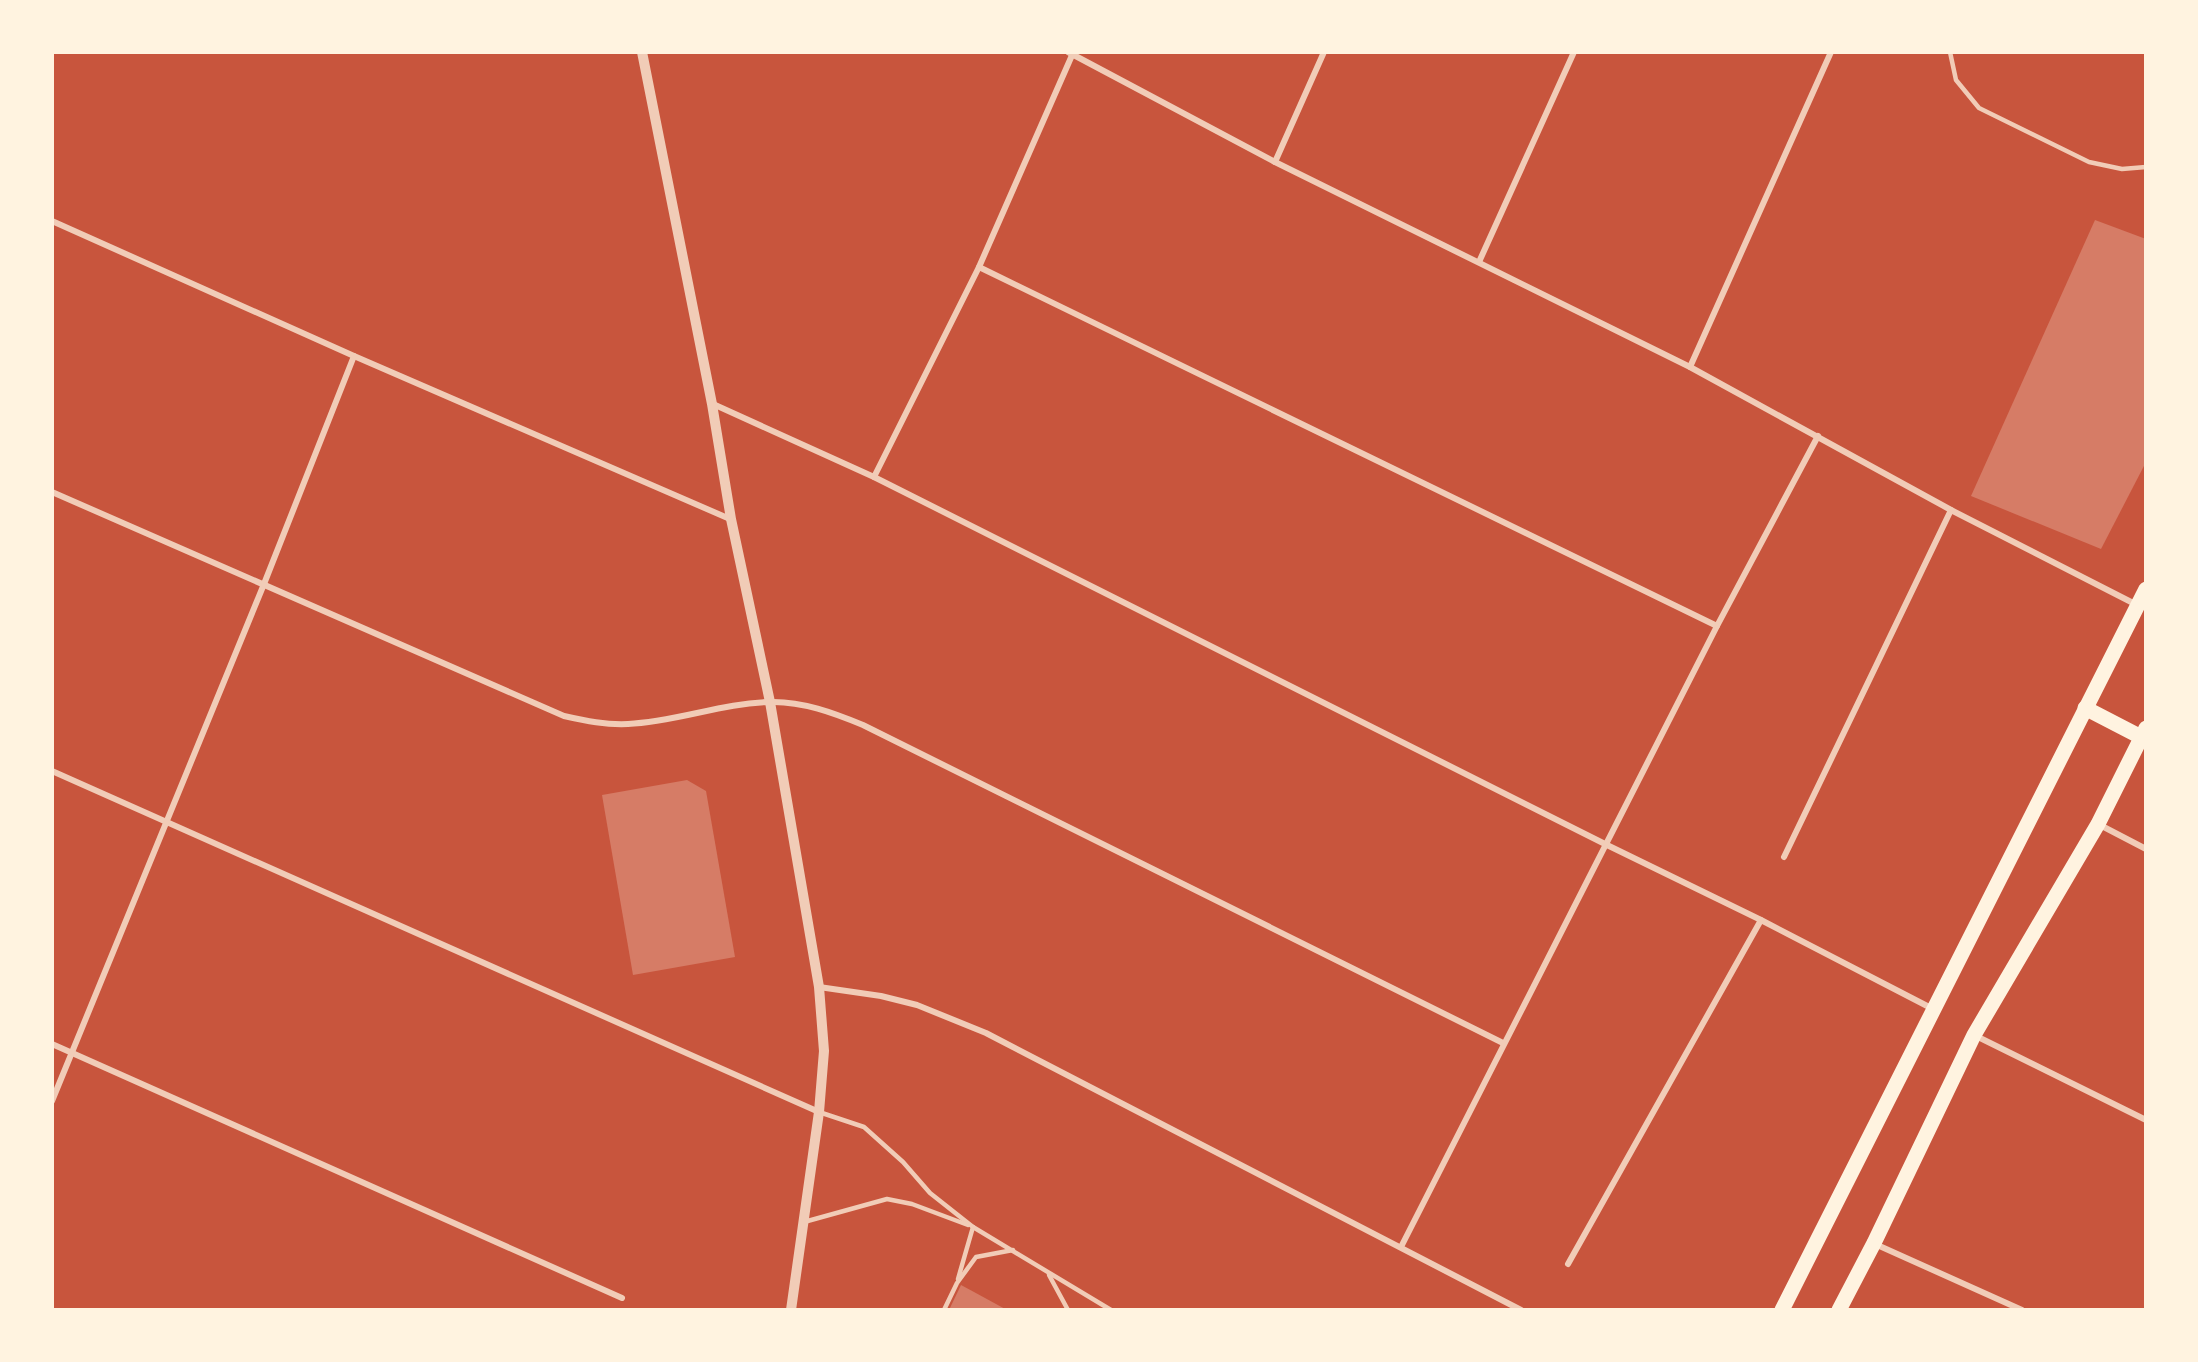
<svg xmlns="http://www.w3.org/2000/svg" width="2198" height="1362" font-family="'Titillium Web',sans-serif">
<rect width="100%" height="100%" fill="#c8553d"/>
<!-- building -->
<g fill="#d67c66">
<path d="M2095,220L2146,239V462L2101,549L1971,496Z"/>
<path d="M687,780L706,791L735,957L633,975L602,795Z"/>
<path d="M961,1285L974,1292L1007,1310H949Z"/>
</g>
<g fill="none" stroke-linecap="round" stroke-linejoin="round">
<!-- service -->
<g stroke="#f1ccb7" stroke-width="4.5">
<path d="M1950,52L1956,80L1979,108L2089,162L2122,169L2146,167"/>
<path d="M819,1112L864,1127L903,1162L930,1193L973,1227L1111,1310"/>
<path d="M804,1222L887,1199L912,1204L968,1225"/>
<path d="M1049,1275L1068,1310"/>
<path d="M958,1279L973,1227"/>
<path d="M944,1310L957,1283L976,1257L1013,1250"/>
</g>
<!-- minor -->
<g stroke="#f1ccb7" stroke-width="6">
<path d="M1068,52L1275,162L1690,367L1951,510L2137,605"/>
<path d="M1275,162L1324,52"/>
<path d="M52,221L354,356L730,519"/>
<path d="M1479,262L1574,52"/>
<path d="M979,267L1717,626"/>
<path d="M1690,367L1831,52"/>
<path d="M713,404L874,477L1607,845L1761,920L1933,1009"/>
<path d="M874,477L979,267L1073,53"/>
<path d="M52,492L564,716C586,721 606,725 628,724C676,722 722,703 770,702C802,701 834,713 863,725L1503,1043"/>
<path d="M52,771L819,1112"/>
<path d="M2098,824L2146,849"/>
<path d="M1784,857L1951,510"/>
<path d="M819,987L881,996L917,1005L986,1033L1521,1310"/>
<path d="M1974,1035L2146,1120"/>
<path d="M52,1044L622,1298"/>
<path d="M52,1101L264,584L354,356"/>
<path d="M1875,1244L2022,1310"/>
<path d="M1401,1247L1717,626L1818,436"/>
<path d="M1568,1264L1761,920"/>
</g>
<!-- tertiary -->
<path stroke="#f1ccb7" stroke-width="10" d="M642,52L712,404L731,519L770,702L819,987L824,1051L819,1112L791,1310"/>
<!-- primary -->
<g stroke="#fff3e0" stroke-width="15">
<path d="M2085,708L2141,737"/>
<path d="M1782,1310L2146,589"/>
<path d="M1839,1310L1874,1243L1974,1035L2098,824L2146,728"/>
</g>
</g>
<!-- border -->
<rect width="2198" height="1362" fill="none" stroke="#fff3e0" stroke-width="108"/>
</svg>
